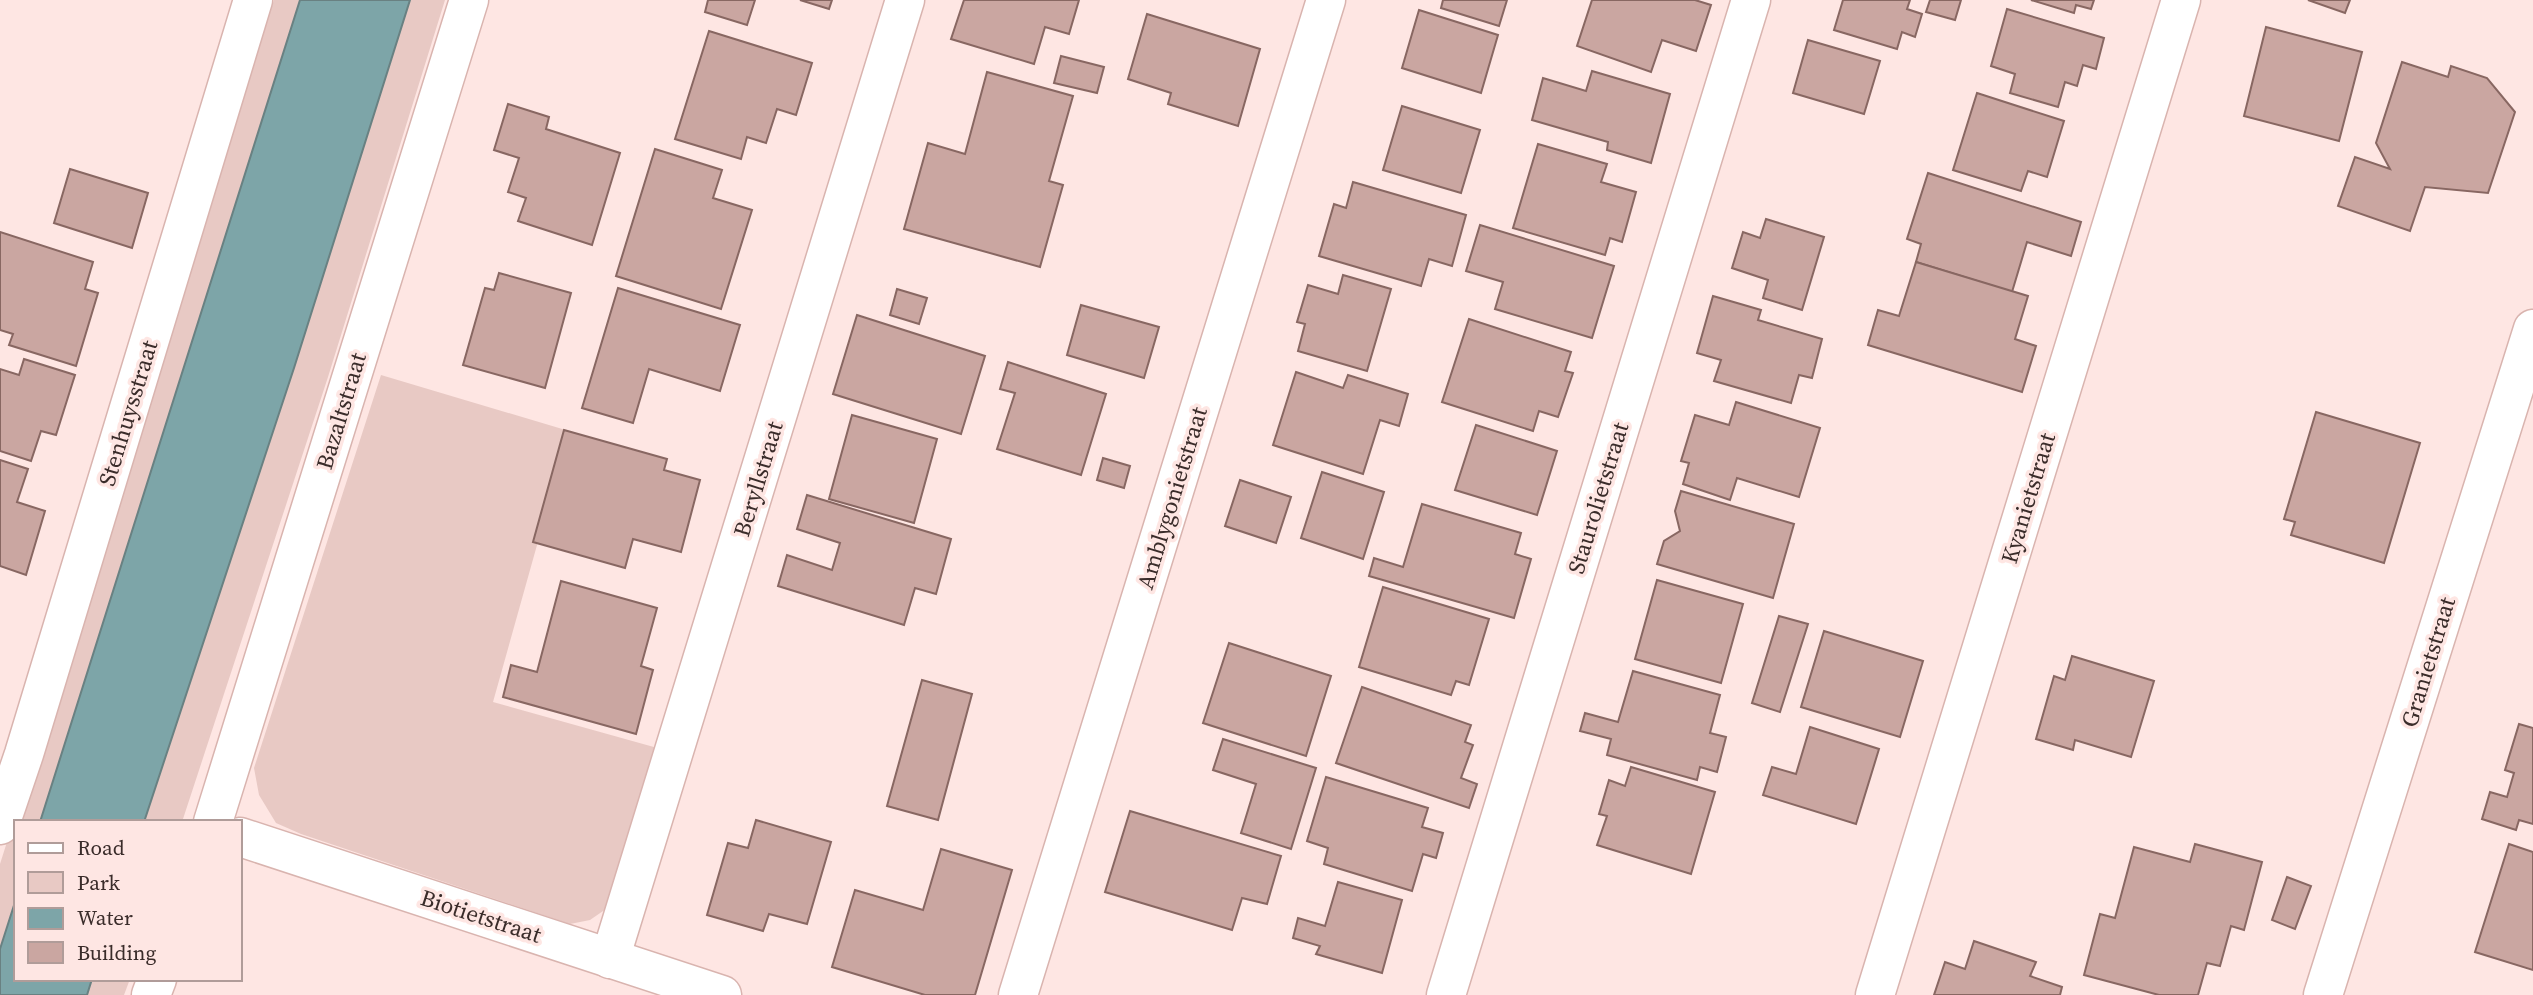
<svg xmlns="http://www.w3.org/2000/svg" width="2533" height="995" font-family="'Source Serif 4',serif">
<rect width="100%" height="100%" fill="#fee6e3"/>
<!-- green -->
<g fill="#e8c9c4">
<path d="M274,0H300L40,822H16V899L0,949V864Z"/>
<path d="M410,0H445L328,377L182,822H144L294,368Z"/>
<path d="M381,375L569,431L493,702L661,749L606,909L590,920L570,924L301,834L276,823L259,795L254,768Z"/>
<path d="M92,979H130L124,995H87Z"/>
</g>
<!-- water -->
<g fill="#7da5a8" stroke="#698182" stroke-width="2">
<path d="M300,0H410L294,368L144,822H40Z"/>
<path d="M16,899V979H92L87,995H0V949Z"/>
</g>
<!-- building -->
<g fill="#caa6a1" stroke="#886762" stroke-width="2">
<path d="M708,0H755L747,25L705,12Z"/>
<path d="M800,0H832L829,9Z"/>
<path d="M964,0H1079L1069,34L1045,27L1034,64L951,39Z"/>
<path d="M1443,0H1507L1499,26L1441,8Z"/>
<path d="M1592,0H1695L1711,5L1696,51L1662,40L1651,72L1577,46Z"/>
<path d="M1843,0H1910L1907,9L1922,14L1915,37L1902,32L1897,49L1834,30Z"/>
<path d="M1930,0H1961L1955,20L1926,12Z"/>
<path d="M2031,0H2094L2091,9L2076,5L2074,13Z"/>
<path d="M2308,0H2350L2345,13Z"/>
<path d="M2007,9L2104,38L2096,69L2083,65L2077,86L2065,82L2058,107L2010,93L2015,74L1991,66Z"/>
<path d="M1419,10L1498,35L1481,93L1402,68Z"/>
<path d="M1147,14L1260,49L1238,126L1168,104L1171,93L1128,79Z"/>
<path d="M2266,27L2362,52L2339,141L2244,116Z"/>
<path d="M709,31L812,63L796,115L777,109L766,143L747,137L741,159L675,139Z"/>
<path d="M1808,40L1880,61L1864,114L1793,93Z"/>
<path d="M1061,56L1104,67L1097,93L1054,83Z"/>
<path d="M2402,62L2448,77L2451,66L2487,78L2515,112L2488,193L2425,187L2410,231L2338,206L2355,157L2390,169L2376,143Z"/>
<path d="M1592,71L1670,94L1651,163L1607,150L1608,142L1532,120L1543,78L1586,91Z"/>
<path d="M987,72L1073,96L1049,181L1063,185L1040,267L904,229L928,143L965,154Z"/>
<path d="M1977,93L2064,121L2047,177L2028,171L2021,191L1953,170Z"/>
<path d="M508,104L549,117L546,129L620,153L592,245L518,221L526,198L508,192L519,158L494,150Z"/>
<path d="M1402,106L1480,130L1461,193L1383,170Z"/>
<path d="M1538,144L1607,164L1601,182L1636,192L1622,242L1610,238L1605,255L1513,228Z"/>
<path d="M655,149L722,170L713,198L752,210L721,309L616,276Z"/>
<path d="M70,169L148,193L132,248L54,223Z"/>
<path d="M1928,173L2081,222L2071,256L2027,242L2012,292L1916,262L1921,244L1907,239Z"/>
<path d="M1353,182L1466,215L1452,266L1429,259L1421,286L1319,256L1334,204L1346,208Z"/>
<path d="M1766,219L1824,237L1802,310L1763,298L1768,280L1732,268L1743,232L1760,238Z"/>
<path d="M1480,225L1614,266L1592,338L1495,309L1503,282L1466,271Z"/>
<path d="M0,232L93,262L85,289L98,293L76,366L9,345L13,334L0,330Z"/>
<path d="M1916,262L2028,296L2015,339L2036,346L2022,392L1868,345L1878,310L1899,316Z"/>
<path d="M499,273L571,293L545,388L463,365L485,288L494,290Z"/>
<path d="M1343,275L1391,289L1367,371L1298,351L1305,324L1297,322L1308,285L1338,294Z"/>
<path d="M618,288L740,325L720,391L649,369L633,423L582,408Z"/>
<path d="M897,289L927,298L919,324L890,315Z"/>
<path d="M1713,296L1761,310L1758,320L1822,339L1812,378L1799,375L1791,403L1714,381L1721,360L1697,353Z"/>
<path d="M1081,305L1159,327L1144,378L1067,355Z"/>
<path d="M857,315L985,356L961,434L833,394Z"/>
<path d="M1469,319L1571,352L1565,371L1573,373L1558,417L1539,411L1533,431L1442,402Z"/>
<path d="M24,359L75,375L56,435L41,431L31,461L0,451V369L19,375Z"/>
<path d="M1008,362L1106,394L1081,475L997,449L1015,393L1000,389Z"/>
<path d="M1296,372L1343,388L1348,375L1408,394L1399,426L1380,420L1363,474L1273,445Z"/>
<path d="M1736,402L1820,428L1799,497L1737,478L1730,500L1683,484L1689,463L1681,461L1695,415L1729,425Z"/>
<path d="M2316,412L2420,443L2384,563L2291,535L2295,522L2284,519Z"/>
<path d="M852,415L937,439L914,523L829,499Z"/>
<path d="M1476,425L1557,451L1537,515L1455,490Z"/>
<path d="M564,430L667,459L664,470L700,480L681,552L633,539L625,568L533,542Z"/>
<path d="M1103,458L1130,466L1124,488L1097,480Z"/>
<path d="M0,460L28,469L17,502L45,511L26,575L0,566Z"/>
<path d="M1322,472L1384,492L1363,559L1301,538Z"/>
<path d="M1240,480L1291,497L1276,543L1225,526Z"/>
<path d="M1681,491L1794,524L1773,598L1657,564L1664,541L1680,531L1675,511Z"/>
<path d="M807,495L951,539L936,594L915,588L904,625L778,586L787,555L832,570L840,543L797,529Z"/>
<path d="M1422,504L1521,533L1515,554L1531,559L1514,618L1369,576L1374,558L1403,567Z"/>
<path d="M1657,580L1743,604L1721,683L1635,659Z"/>
<path d="M561,581L657,608L641,666L653,670L636,734L503,697L511,665L537,672Z"/>
<path d="M1383,587L1489,619L1469,685L1456,681L1451,695L1359,667Z"/>
<path d="M1779,616L1808,624L1780,712L1752,703Z"/>
<path d="M1824,631L1923,661L1900,737L1801,707Z"/>
<path d="M1229,643L1331,676L1306,756L1203,723Z"/>
<path d="M2072,656L2154,681L2131,757L2075,740L2073,750L2036,739L2054,676L2065,680Z"/>
<path d="M1633,671L1720,695L1710,733L1726,737L1717,772L1700,767L1697,780L1607,755L1611,739L1580,731L1585,713L1618,722Z"/>
<path d="M922,680L972,694L938,820L887,806Z"/>
<path d="M1362,687L1471,725L1465,742L1473,745L1461,778L1477,784L1469,808L1336,763Z"/>
<path d="M2519,724L2533,728V824L2519,820L2516,830L2482,819L2490,792L2507,797L2514,773L2505,770Z"/>
<path d="M1810,727L1879,749L1856,824L1763,795L1772,767L1796,774Z"/>
<path d="M1223,739L1316,768L1291,849L1241,833L1256,784L1213,770Z"/>
<path d="M1631,767L1715,792L1691,874L1597,845L1607,816L1599,814L1609,780L1625,786Z"/>
<path d="M1326,777L1428,808L1422,827L1443,833L1436,858L1423,854L1412,891L1324,864L1328,848L1307,841Z"/>
<path d="M1130,811L1281,856L1267,904L1242,898L1232,930L1105,892Z"/>
<path d="M756,820L831,842L807,924L769,914L763,931L707,915L728,843L748,848Z"/>
<path d="M2195,844L2262,862L2244,930L2231,926L2220,966L2207,963L2198,995H2159L2084,975L2100,914L2115,918L2134,847L2190,862Z"/>
<path d="M2509,844L2533,852V970L2475,952Z"/>
<path d="M941,849L1012,870L975,995H925L832,967L855,890L923,910Z"/>
<path d="M2287,877L2311,886L2295,929L2272,920Z"/>
<path d="M1338,882L1402,900L1382,973L1316,954L1320,946L1293,938L1298,918L1325,926Z"/>
<path d="M1974,941L2036,962L2030,976L2062,987L2060,995H1934L1945,962L1965,969Z"/>
</g>
<g fill="none" stroke-linecap="round" stroke-linejoin="round">
<!-- minor casing -->
<g stroke="#d9b4af" stroke-width="41">
<g id="minor">
<path d="M213,822L469,0"/>
<path d="M0,825L24,754L253,0"/>
<path d="M240,837L722,995"/>
<path d="M610,959L905,0"/>
<path d="M151,995L157,979"/>
<path d="M1018,995L1326,0"/>
<path d="M1446,995L1751,0"/>
<path d="M1875,995L2181,0"/>
<path d="M2323,995L2533,329"/>
</g>
</g>
<!-- minor -->
<use href="#minor" stroke="#fff" stroke-width="38"/>
</g>
<g text-anchor="middle" dominant-baseline="central" stroke-width="7" stroke-linejoin="round" paint-order="stroke">
<!-- street labels -->
<g font-size="23" fill="#3a2c2a" stroke="#fee6e3">
<text transform="translate(341 411) rotate(-73)">Bazaltstraat</text>
<text transform="translate(128 413) rotate(-73)">Stenhuysstraat</text>
<text transform="translate(758 479) rotate(-73)">Beryllstraat</text>
<text transform="translate(1172 498) rotate(-73)">Amblygonietstraat</text>
<text transform="translate(1598 498) rotate(-73)">Staurolietstraat</text>
<text transform="translate(2028 498) rotate(-73)">Kyanietstraat</text>
<text transform="translate(2428 662) rotate(-73)">Granietstraat</text>
<text transform="translate(481 916) rotate(18)">Biotietstraat</text>
</g>
</g>
<!-- legend -->
<rect x="14" y="820" width="228" height="161" fill="#fee6e3" stroke="#b09c99" stroke-width="2"/>
<rect x="28" y="843" width="35" height="10" fill="#ffffff" stroke="#b09c99" stroke-width="2"/>
<text x="77" y="855" font-size="21" fill="#3a2c2a">Road</text>
<rect x="28" y="872" width="35" height="21" fill="#e8c9c4" stroke="#b09c99" stroke-width="2"/>
<text x="77" y="890" font-size="21" fill="#3a2c2a">Park</text>
<rect x="28" y="908" width="35" height="21" fill="#7da5a8" stroke="#b09c99" stroke-width="2"/>
<text x="77" y="925" font-size="21" fill="#3a2c2a">Water</text>
<rect x="28" y="942" width="35" height="21" fill="#caa6a1" stroke="#b09c99" stroke-width="2"/>
<text x="77" y="960" font-size="21" fill="#3a2c2a">Building</text>
</svg>
